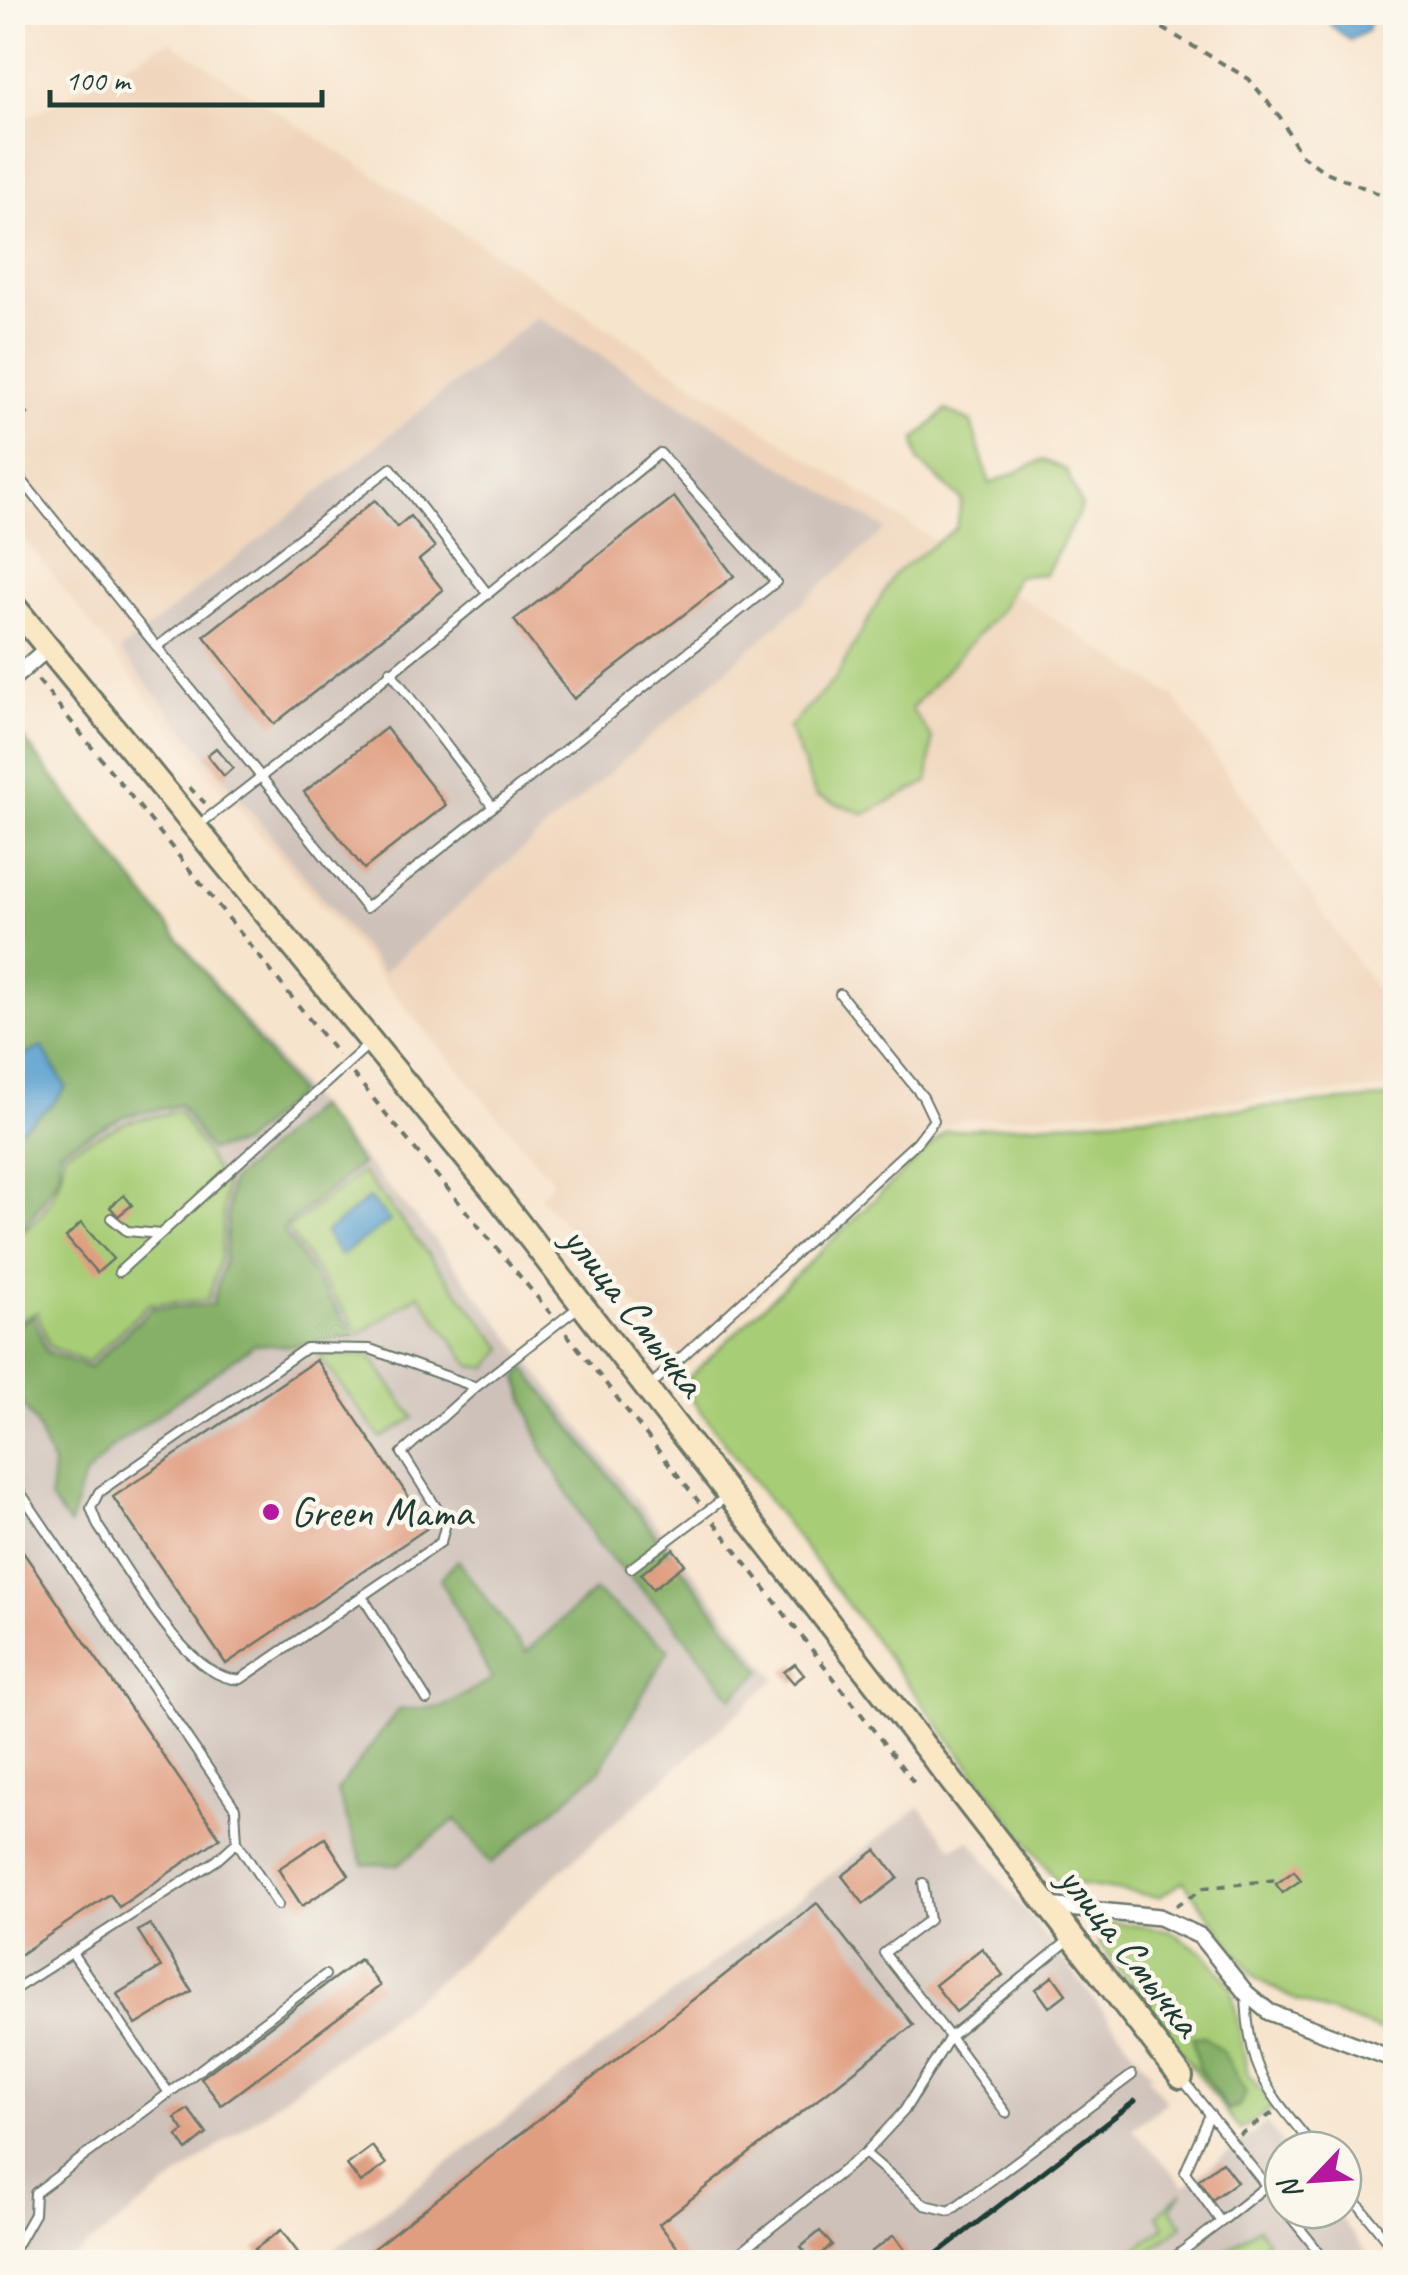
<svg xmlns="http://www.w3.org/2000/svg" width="1408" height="2275" font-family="Caveat,sans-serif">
<rect width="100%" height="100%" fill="#fbf7ec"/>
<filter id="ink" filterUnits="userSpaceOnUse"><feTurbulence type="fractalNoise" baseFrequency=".01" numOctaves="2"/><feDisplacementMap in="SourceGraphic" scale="20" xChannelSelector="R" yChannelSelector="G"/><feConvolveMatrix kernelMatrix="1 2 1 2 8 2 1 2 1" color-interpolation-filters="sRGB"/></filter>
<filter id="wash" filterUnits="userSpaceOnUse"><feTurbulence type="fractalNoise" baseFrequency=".0048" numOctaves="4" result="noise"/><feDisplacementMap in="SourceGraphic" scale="40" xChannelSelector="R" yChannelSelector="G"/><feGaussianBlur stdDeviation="2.25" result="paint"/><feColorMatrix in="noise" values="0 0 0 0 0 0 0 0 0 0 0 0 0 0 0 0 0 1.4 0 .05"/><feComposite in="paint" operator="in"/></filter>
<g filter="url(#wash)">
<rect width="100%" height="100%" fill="#f7e4cd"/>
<!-- built -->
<path fill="#f0d5bc" d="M169,41L1174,697L1395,1017V1088L963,1120L944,1127L687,1365L540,1197L553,1181L186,747L13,524V125Z"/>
<!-- industrial -->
<g fill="#cec1b9">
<path d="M537,317L886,529L383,972L120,651Z"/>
<path d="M12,733L316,1106L434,1239L776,1679L440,1979L66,2262H12Z"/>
<path d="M920,1807L952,1848L970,1840L1152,2074L1147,2076L1167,2102L1132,2129L1185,2186L1266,2123L1287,2150H1283V2210H1334L1375,2262H317Z"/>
</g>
<!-- green -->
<g fill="#a8cd77" stroke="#648556" stroke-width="2.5">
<path d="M946,410L971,422L990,484L1043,460L1066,470L1082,507L1046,574L1017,576L1002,608L911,709L932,738L928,782L865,814L816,796L789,728L835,679L894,574L956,528L962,500L918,461L915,440Z"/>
<path d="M1395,1097V2036L1296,2000L1256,1978L1183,1881L1160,1897L1057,1881L681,1385L946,1131Z"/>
<path d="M179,1111L225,1185L221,1256L208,1300L149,1304L87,1363L49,1346L37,1312L13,1323L12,1236C43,1227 63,1183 64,1152L126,1122Z"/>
<path d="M362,1172L504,1349L487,1368L471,1366L419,1294L360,1334L287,1229Z"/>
<path d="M369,1355L414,1418L381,1438L319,1356Z"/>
<path d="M1109,1922L1169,1930L1205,1954L1231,1986L1248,2074L1274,2107L1240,2130L1099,1943V1927Z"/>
<path d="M1183,2192L1171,2209L1183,2225L1136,2262H1120L1165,2226L1157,2216Z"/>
<path d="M1258,2227L1267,2240C1256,2263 1235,2263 1212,2262Z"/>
</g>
<!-- forest -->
<g fill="#86b068" stroke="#52764e" stroke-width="2.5">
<path d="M13,733L20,734L298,1093L242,1144L209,1150L180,1105L125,1116L59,1150L60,1175L24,1229L13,1232V1134L53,1104L42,1047L13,1061Z"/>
<path d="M316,1106L361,1164L282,1229L355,1336L290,1346L255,1344L110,1449L83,1479L70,1526L50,1499L53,1465L36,1424L13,1390V1329L33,1315L46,1351L89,1368L152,1308L212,1305L225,1259L230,1182Z"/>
<path d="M525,1368L762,1671L732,1698L672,1620L599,1546L543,1451L518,1379Z"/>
<path d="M457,1560L526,1652L594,1591L669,1649L599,1771L491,1864L456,1819L398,1865L363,1864L337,1791L398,1710L442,1707L492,1679L440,1579Z"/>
<path d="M1204,2036L1223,2052L1246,2093L1239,2106L1228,2110L1198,2067L1193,2037Z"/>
</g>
<!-- water -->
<g fill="#5ca1d1" stroke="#3e6f82" stroke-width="2.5">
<path d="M1342,12L1361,13L1370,19L1367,31L1350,40L1330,25Z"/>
<path d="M42,1047L66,1087L53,1104L13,1134V1061Z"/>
<path d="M369,1198L390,1221L340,1256L325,1233Z"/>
</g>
<g id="blocks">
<!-- building -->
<g fill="#e09e81">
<path d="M12,393L28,414L12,426Z"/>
<path d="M674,497L734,576L574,699L514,620Z"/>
<path d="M375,500L397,527L410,516L435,547L419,560L443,590L274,724L204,636Z"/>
<path d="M386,728L446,805L364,869L304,792Z"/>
<path d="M216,748L233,768L224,776L207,755Z"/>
<path d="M124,1195L132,1205L118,1216L110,1207Z"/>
<path d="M81,1223L113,1259L97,1273L66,1237Z"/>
<path d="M316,1360L429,1527L226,1664L113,1497Z"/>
<path d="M12,1536L220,1838L119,1907L110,1894L12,1960Z"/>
<path d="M673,1549L685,1564L653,1589L641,1574Z"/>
<path d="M795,1664L804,1675L794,1683L784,1672Z"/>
<path d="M325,1838L349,1875L302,1906L278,1869Z"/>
<path d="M876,1850L898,1878L864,1904L842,1876Z"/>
<path d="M1294,1871L1301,1880L1282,1893L1276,1884Z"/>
<path d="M817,1903L913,2025L659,2224L689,2262H356Z"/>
<path d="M150,1924L192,1991L136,2025L117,1994L161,1967L138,1931Z"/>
<path d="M982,1948L1003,1975L956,2012L935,1985Z"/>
<path d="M360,1959L380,1986L221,2105L201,2078Z"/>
<path d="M1053,1976L1066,1994L1049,2007L1036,1989Z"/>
<path d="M188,2109L207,2134L187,2150L177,2136L184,2131L175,2118Z"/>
<path d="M372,2146L386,2164L361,2183L347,2165Z"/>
<path d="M1222,2162L1237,2182L1212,2200L1198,2180Z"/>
<path d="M281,2230L305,2262H252L261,2256L255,2249Z"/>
<path d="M820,2231L832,2245L812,2261L801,2247Z"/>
<path d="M894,2235L909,2256L901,2262H879L871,2252Z"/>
</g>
</g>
</g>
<g filter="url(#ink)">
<use href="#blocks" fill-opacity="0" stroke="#6b776a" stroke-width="2.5"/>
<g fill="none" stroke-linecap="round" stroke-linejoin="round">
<!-- lane casing -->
<g stroke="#6b776a" stroke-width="12">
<g id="lane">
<path d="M12,468L157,647"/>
<path d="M390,671L493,807"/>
<path d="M200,824C356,705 507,577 660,453L776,582L366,908L157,647L391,468L487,593"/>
<path d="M111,1218L127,1231L160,1234"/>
<path d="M119,1272L369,1044"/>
<path d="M651,1385L917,1142L934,1120L923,1097L840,994"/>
<path d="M476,1387L402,1453L446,1523L441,1542L241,1679C189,1684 126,1566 98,1526L91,1508L99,1492L306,1348L370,1349L476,1387L581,1305"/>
<path d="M12,1480L235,1808L237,1842L217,1860L12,1991"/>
<path d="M631,1568L726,1497"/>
<path d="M362,1596L427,1700"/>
<path d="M237,1842L278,1905"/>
<path d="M923,1883L929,1920L884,1953L950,2037L1069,1940"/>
<path d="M1246,1993C1248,2074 1268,2090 1316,2150"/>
<path d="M1183,2080L1283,2207"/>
<path d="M169,2093L325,1975"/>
<path d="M1210,2114L1185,2172L1221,2222L1266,2186"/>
<path d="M865,2153L925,2205L950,2211L1132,2075"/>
<path d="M1343,2185L1396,2252"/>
<path d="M1285,2210L1327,2262"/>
<path d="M12,2253L34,2214L35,2193L169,2093L72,1953"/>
<path d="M728,2262L865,2153L904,2111L950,2037L1006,2113"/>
<path d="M1168,2262L1221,2222"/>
</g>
</g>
<!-- street casing -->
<g stroke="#6b776a" stroke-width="20">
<g id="street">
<path d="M12,679L48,648"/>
<path d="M1048,1906L1159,1917L1200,1936L1246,1993L1269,2012L1396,2060"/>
</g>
</g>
<!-- secondary casing -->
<g stroke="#6b776a" stroke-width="28">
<path id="secondary" d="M12,604L492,1189L1181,2077"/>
</g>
<!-- path -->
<g stroke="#6b776a" stroke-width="4" stroke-dasharray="8 8" stroke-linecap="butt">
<path d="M1135,12L1249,79L1280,117L1300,154L1324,171L1396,201"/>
<path d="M38,680L338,1055"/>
<path d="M189,787L205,803"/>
<path d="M353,1074L551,1314"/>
<path d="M566,1333L699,1502"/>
<path d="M714,1522L918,1788"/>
<path d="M1176,1906L1204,1888L1276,1880"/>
<path d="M1239,2135L1273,2113"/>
</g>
<!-- lane -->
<use href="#lane" stroke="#fff" stroke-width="8"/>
<!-- street -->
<use href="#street" stroke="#fff" stroke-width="15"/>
<!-- secondary -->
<use href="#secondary" stroke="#fae7c3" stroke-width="22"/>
<!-- rail -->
<path stroke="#1f3d34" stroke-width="5" d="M926,2262L1135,2101"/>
</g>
</g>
<!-- markers -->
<circle fill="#b5179e" stroke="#fbf7ec" stroke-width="4" cx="271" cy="1512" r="10"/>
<g text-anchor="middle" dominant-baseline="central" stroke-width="9" stroke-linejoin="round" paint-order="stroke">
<!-- street labels -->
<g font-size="42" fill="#1f3d34" stroke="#fbf7ec">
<text transform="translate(634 1311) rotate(52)">улица Смычка</text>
<text transform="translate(1130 1951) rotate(52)">улица Смычка</text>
</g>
<!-- poi labels -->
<g font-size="42" fill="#1f3d34" stroke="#fbf7ec" text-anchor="start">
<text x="291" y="1512">Green Mama</text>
</g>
</g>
<!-- margin -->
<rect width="1408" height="2275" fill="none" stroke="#fbf7ec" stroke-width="50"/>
<!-- north arrow -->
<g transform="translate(1313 2180) rotate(245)"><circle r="48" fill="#fbf7ec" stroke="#a3ada2" stroke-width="2.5"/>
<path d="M0-8L18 38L0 25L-18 38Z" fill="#b5179e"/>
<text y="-15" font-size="28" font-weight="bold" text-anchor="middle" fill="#1f3d34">N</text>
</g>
<!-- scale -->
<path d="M50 90v15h272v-15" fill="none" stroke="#1f3d34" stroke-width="5"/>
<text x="65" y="90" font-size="30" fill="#1f3d34" stroke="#fbf7ec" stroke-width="8" paint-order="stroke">100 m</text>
</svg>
